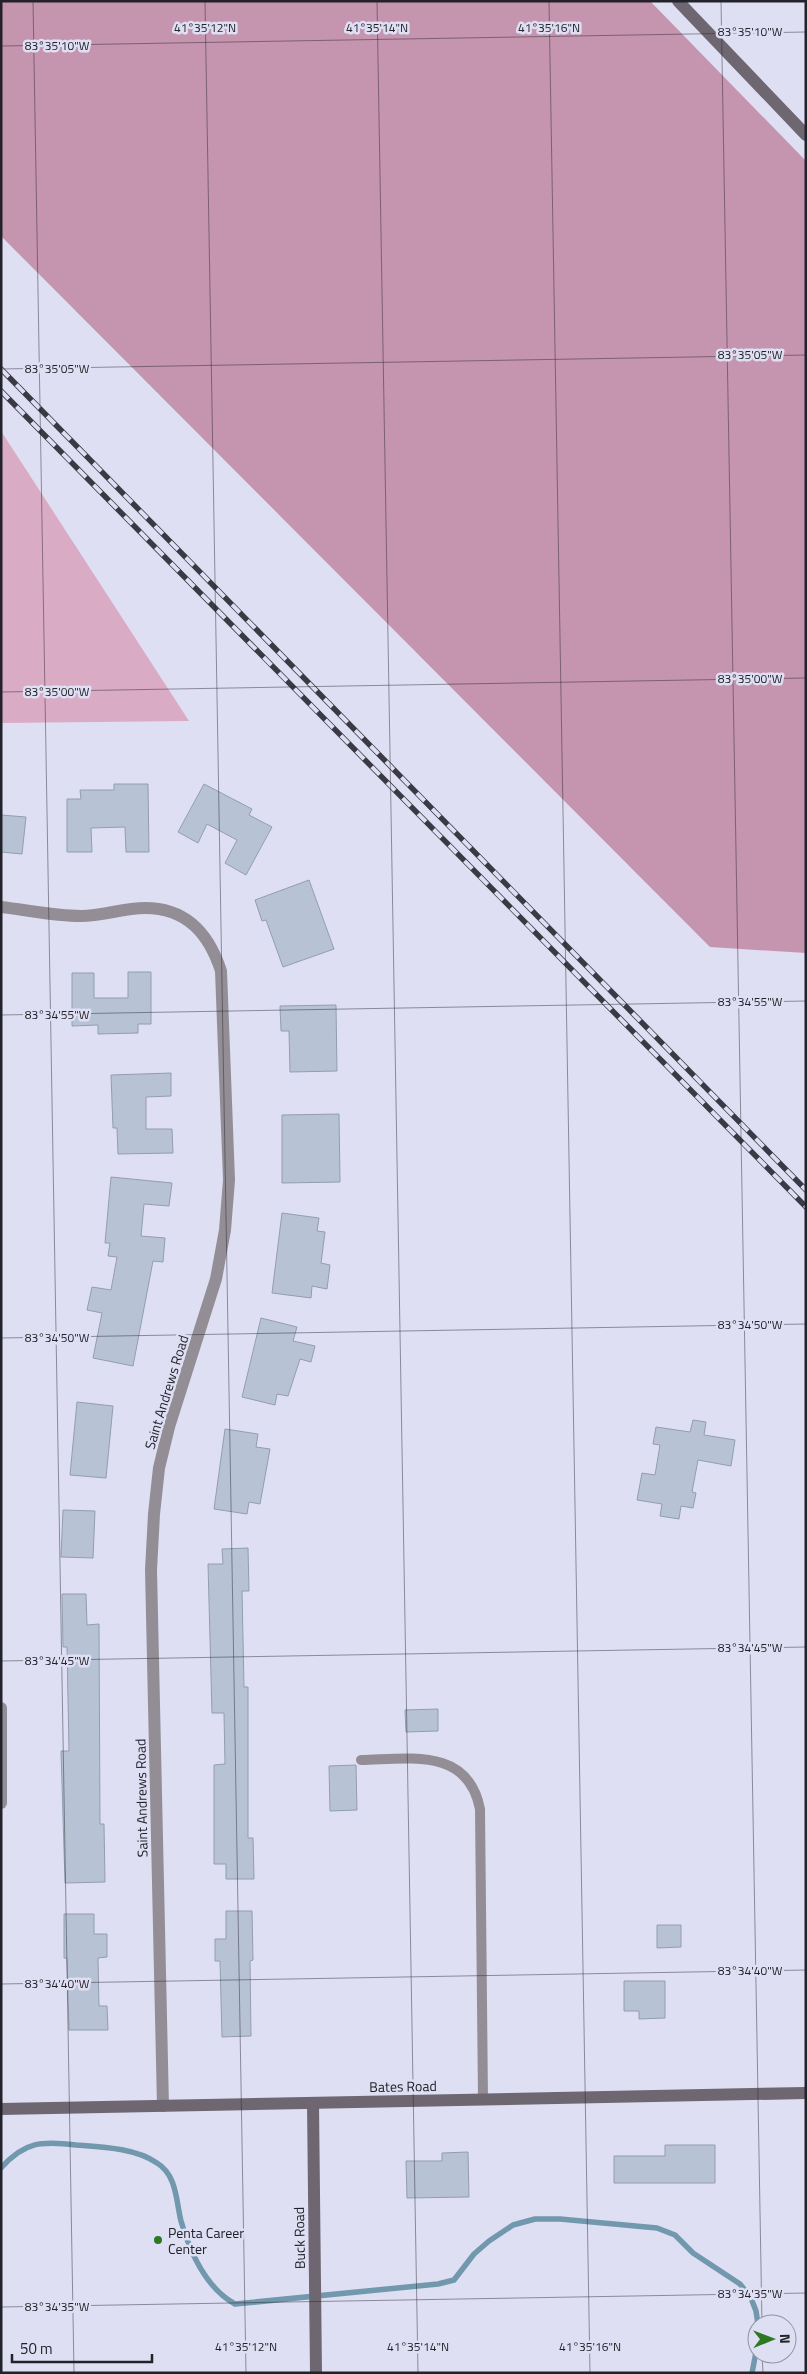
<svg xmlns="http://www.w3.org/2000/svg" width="807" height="2374" font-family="'Titillium Web',sans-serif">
<rect width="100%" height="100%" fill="#dfdff4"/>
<!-- green -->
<path fill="#d9abc4" d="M1,431L189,721L1,723Z"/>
<!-- forest -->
<path fill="#c594af" d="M1,1H650L806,161V953L710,947L1,236Z"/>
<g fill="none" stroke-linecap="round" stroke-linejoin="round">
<!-- stream -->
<g stroke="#7198ad" stroke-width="5.5">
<path d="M1,2168C25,2141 42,2141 76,2145C102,2147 135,2148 157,2163C177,2175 176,2201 181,2221C190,2252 206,2288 235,2304L438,2284L454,2280L474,2254L489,2241L513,2225L535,2219H560L657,2228L675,2235L693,2253L740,2284L751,2298L756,2311L758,2324"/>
<path d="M752,2373L757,2347"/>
</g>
</g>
<!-- building -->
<g fill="#b7c3d5" stroke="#929eaf">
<path d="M114,784H148L149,852H126L125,827L91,828L92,852H67V799H81L80,790H114Z"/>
<path d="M204,784L252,809L249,815L272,827L246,875L225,863L237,840L207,824L198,843L178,832Z"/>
<path d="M1,815L26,817L22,854L1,852Z"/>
<path d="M309,880L334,949L283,967L266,920L262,921L255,900Z"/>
<path d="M128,972H151V1024H138V1033L98,1034V1025L72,1026V973H94V998H128Z"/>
<path d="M336,1005L337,1071L290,1072L289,1031H281L280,1006Z"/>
<path d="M171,1073V1096L146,1097V1129H172L173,1153L118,1154L117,1128H113L111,1075Z"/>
<path d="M339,1114L340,1182L282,1183V1115Z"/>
<path d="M111,1177L172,1183L169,1206L144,1204L141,1236L165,1238L163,1262L153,1261L133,1366L93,1358L102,1313L87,1310L92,1287L111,1290L117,1257L108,1256L110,1243H105Z"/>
<path d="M282,1213L319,1218L317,1231L325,1232L321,1263L330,1265L327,1289L312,1286L311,1298L272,1293Z"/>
<path d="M261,1318L297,1327L293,1341L315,1346L311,1362L300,1359L288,1396L277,1394L275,1405L242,1397Z"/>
<path d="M77,1402L113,1406L106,1478L70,1475Z"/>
<path d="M693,1420L706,1422L704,1435L735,1440L731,1466L698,1460L692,1492L696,1493L693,1508L681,1506L679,1519L660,1516L662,1504L637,1500L642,1473L655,1475L660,1445L653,1444L656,1427L690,1432Z"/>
<path d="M225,1429L258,1434L256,1447L270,1449L260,1504L249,1502L247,1514L214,1509Z"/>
<path d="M63,1510L95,1511L93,1558L61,1557Z"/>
<path d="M248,1548L249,1591H242L244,1687H248V1838H253L254,1879H226V1864H214V1765L225,1764L224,1713H212L208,1564H223L222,1549Z"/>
<path d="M62,1594H86L87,1625L99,1624L100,1824H104L105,1882L65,1883L61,1751H69L67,1647H63Z"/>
<path d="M438,1709V1731L406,1732L405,1710Z"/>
<path d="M356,1765L357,1810L330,1811L329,1766Z"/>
<path d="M226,1911H252L253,1960L250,1961L251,2036L222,2037L220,1961H215V1939H226Z"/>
<path d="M64,1914H94V1934H107V1957L98,1958L99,2006H107L108,2030H69L67,1958H64Z"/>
<path d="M657,1925H681V1947L657,1948Z"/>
<path d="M624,1981H665V2018L639,2019V2011H624Z"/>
<path d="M665,2145H715V2183H614V2156H665Z"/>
<path d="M468,2152L469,2197L407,2198L406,2161H442V2153Z"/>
</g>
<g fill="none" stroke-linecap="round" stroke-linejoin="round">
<!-- lane -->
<path stroke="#938e96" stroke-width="10" d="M361,1760C409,1759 468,1747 480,1809L483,2099"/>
<!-- street -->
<g stroke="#938e96" stroke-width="12">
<path d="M1,907C27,910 54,916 81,916C103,916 123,908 145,908C187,908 209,934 221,971L229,1180L225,1230L216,1279L169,1427L159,1468L154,1514L151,1570L163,2106"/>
<path d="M1,1708V1803"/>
</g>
<!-- secondary -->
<g stroke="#6e6772" stroke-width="12">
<path d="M678,1L806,135"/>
<path d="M313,2103L316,2373"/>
<path d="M1,2109L806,2093"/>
</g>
<!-- rail casing -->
<g stroke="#3b3a44" stroke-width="5.5">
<g id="rail">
<path d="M1,369L806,1190"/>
<path d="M1,391L806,1207"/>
</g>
</g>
<!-- rail -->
<use href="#rail" stroke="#dfdff4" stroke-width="4" stroke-dasharray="11" stroke-linecap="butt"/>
</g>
<!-- ticks -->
<path fill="none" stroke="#23222a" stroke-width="1" stroke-opacity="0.45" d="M33,1L74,2373M205,1L246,2373M377,1L418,2373M549,1L590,2373M721,1L762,2324M1,46L806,32M1,369L806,355M1,692L806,678M1,1015L806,1001M1,1338L806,1324M1,1661L806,1647M1,1984L806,1970M1,2307L806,2293M762,2354L763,2373"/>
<!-- markers -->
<circle fill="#2c7921" stroke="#dfdff4" stroke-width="2" cx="158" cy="2240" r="5"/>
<g text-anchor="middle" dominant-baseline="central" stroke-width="5" stroke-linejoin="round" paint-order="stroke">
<!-- street labels -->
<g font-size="14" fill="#23222a" stroke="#dfdff4">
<text transform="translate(166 1392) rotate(-73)">Saint Andrews Road</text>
<text transform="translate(141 1798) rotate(-91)">Saint Andrews Road</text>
<text transform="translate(403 2086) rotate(-1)">Bates Road</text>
<text transform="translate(299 2238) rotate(-91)">Buck Road</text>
</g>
<!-- poi labels -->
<g font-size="14" fill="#23222a" stroke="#dfdff4" text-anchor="start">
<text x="168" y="2232">Penta Career<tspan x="168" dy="16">Center</tspan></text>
</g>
</g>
<g font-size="12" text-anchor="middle" fill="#23222a" stroke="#dfdff4" stroke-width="5" stroke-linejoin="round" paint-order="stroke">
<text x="205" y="32">41°35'12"N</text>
<text x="377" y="32">41°35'14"N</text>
<text x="549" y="32">41°35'16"N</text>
<text x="750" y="36">83°35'10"W</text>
<text x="57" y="50">83°35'10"W</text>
<text x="750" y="359">83°35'05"W</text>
<text x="57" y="373">83°35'05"W</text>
<text x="750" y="683">83°35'00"W</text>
<text x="57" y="696">83°35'00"W</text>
<text x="750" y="1006">83°34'55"W</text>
<text x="57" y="1019">83°34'55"W</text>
<text x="750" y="1329">83°34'50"W</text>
<text x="57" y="1342">83°34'50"W</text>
<text x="750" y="1652">83°34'45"W</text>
<text x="57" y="1665">83°34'45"W</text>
<text x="750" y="1975">83°34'40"W</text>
<text x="57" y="1988">83°34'40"W</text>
<text x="750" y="2298">83°34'35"W</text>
<text x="57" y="2311">83°34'35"W</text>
<text x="246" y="2351">41°35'12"N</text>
<text x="418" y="2351">41°35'14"N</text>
<text x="590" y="2351">41°35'16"N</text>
</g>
<!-- border -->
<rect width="807" height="2374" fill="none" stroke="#23222a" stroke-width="5"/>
<!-- north arrow -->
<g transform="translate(772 2339) rotate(89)"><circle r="24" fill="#dfdff4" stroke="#9493a3"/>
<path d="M0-4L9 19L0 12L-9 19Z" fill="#2c7921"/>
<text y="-8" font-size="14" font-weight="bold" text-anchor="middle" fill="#23222a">N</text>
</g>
<!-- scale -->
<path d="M12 2354v8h140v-8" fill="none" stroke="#23222a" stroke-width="2.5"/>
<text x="20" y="2354" font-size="15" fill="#23222a" stroke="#dfdff4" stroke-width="4" paint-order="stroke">50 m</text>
</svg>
